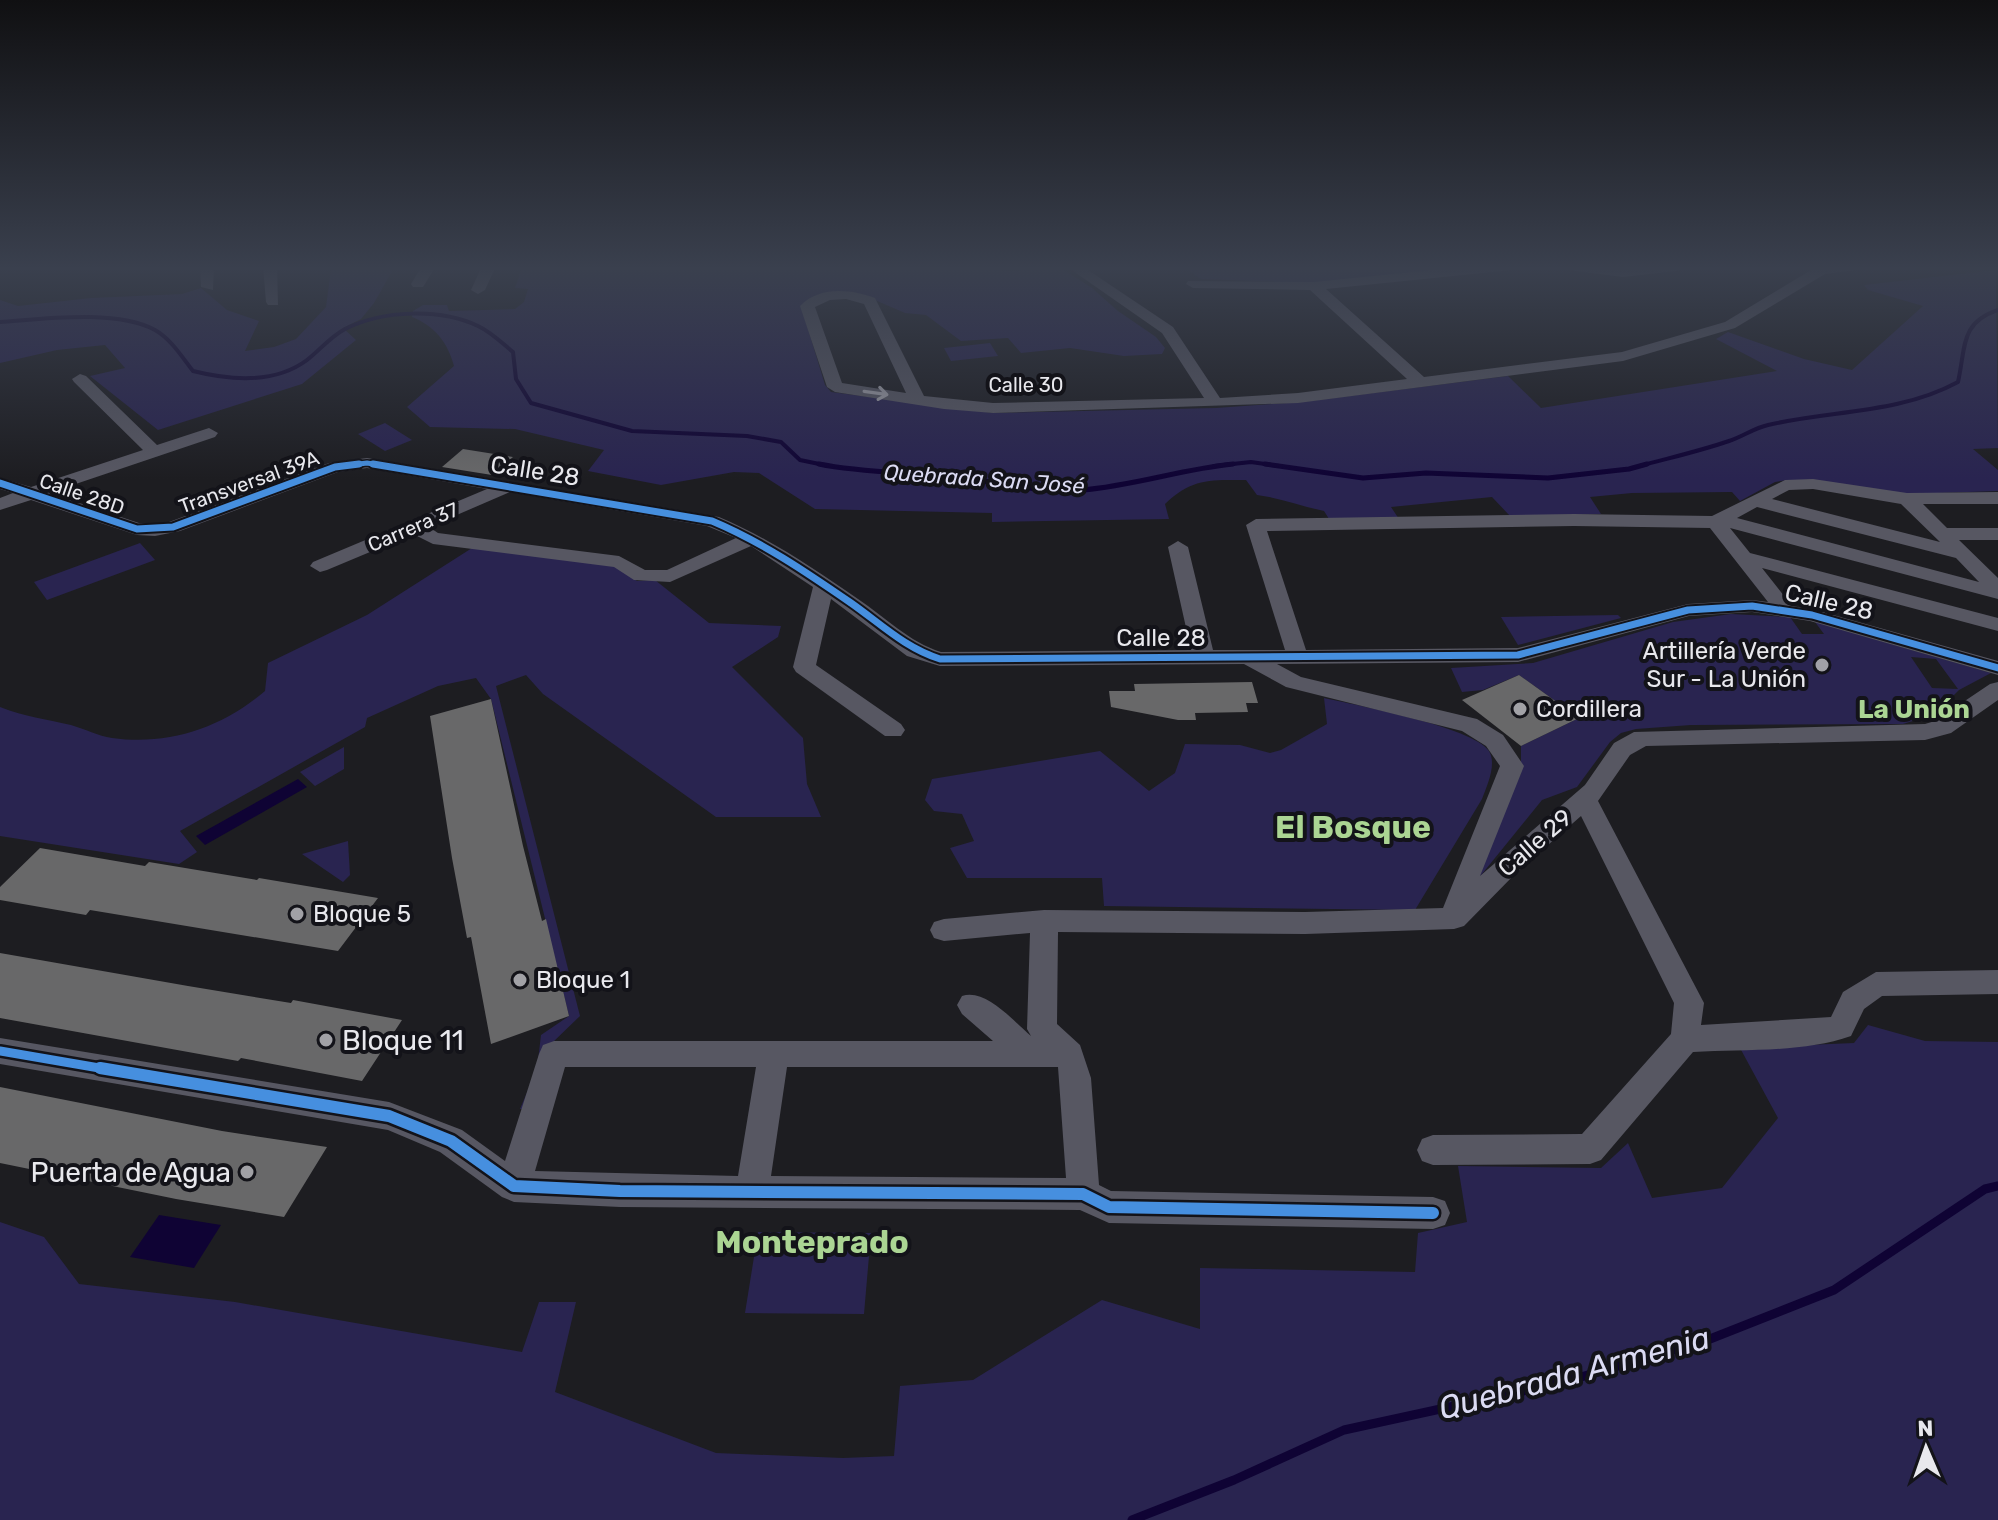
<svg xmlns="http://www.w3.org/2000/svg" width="1998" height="1520" font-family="Rubik,sans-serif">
<rect width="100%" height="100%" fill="#1d1d21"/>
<!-- green -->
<g fill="#292450" fill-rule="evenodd">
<path d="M349,266H395L374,303L361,319L343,328L356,340L302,384L158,430L90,376L125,368L105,345L57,350L0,363V300L18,306L91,298L182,294L201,288L227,310L259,321L245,351L274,347L296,339L326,307L331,269Z"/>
<path d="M567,266H994L995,270L1020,271L1021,266H1058L1092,288L1118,311L1156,337L1165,348L1162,354L1124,356L1070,348L1021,353L1008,338L961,341L926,315L905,313L861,294L817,296L801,306L825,385L831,392L993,413L1216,408L1302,402L1508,376L1541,408L1777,371L1716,339L1728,332L1804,359L1852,370L1923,306L1868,290L1864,285L1996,270L1998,448L1973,449L1998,470V491L1908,494L1787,480L1775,482L1740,501L1732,492L1632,493L1590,497L1601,514L1510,516L1492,497L1391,507L1401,522H1331L1324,511C1301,506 1281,498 1257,495L1246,480C1210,480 1192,478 1165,504L1169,519L992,522V513L815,509L759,473L734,472L661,485L588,471L604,450L515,429L430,427L407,407L454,366C448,343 435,326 412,317L413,311L423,305H447L449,311L515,309L524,302L528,289L515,288L521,270Z"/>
<path d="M1183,266H1492L1313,283L1201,279Z"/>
<path d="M990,343L998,356L951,361L944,348Z"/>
<path d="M385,423L412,440L385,451L358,434Z"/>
<path d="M483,541L613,565L637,581L655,580L709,623L781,626L778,637L732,667L803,738L807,784L821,817H716L543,694L526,675L496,686L580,1016L552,1043L529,1109H520L537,1069L541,1035L569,1016L491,699L476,678L438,686L367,718L365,727L180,831L197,852L179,864L0,836V707C26,717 45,719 71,725C85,729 98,736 112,738C168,746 222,728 265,691L268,663L367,615Z"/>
<path d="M140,543L155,560L47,600L34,582Z"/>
<path d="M1731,614L1790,617L1802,634H1824L1815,622L1991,673L1959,690L1935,714L1903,724L1691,725L1636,729L1621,733L1610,742L1577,787L1542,800L1469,890L1521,773V746L1579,718L1519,675L1483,690L1462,692L1451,668L1533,663L1673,622ZM1911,657L1936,659L1958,689L1932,688Z"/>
<path d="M1618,615L1621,618L1518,645L1501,617Z"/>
<path d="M1324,698C1355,705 1473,727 1489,751C1497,764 1487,786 1482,799L1415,910L1104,906L1102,878H967L950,848L974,841L962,814L934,811L925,800L932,779L1100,751L1149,791L1175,773L1185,744L1240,745L1270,753L1281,750L1327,724Z"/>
<path d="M344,747V769L315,786L300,772Z"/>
<path d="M348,841L350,875L343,882L302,854Z"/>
<path d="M1868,1025L1925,1041L1998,1042V1520H0V1222L44,1237L79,1284L235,1302L522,1352L539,1302H576L555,1392L716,1453L843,1458L894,1456L900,1386L973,1380L1102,1300L1200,1329V1268L1415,1272L1418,1233L1467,1222L1458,1166L1601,1168L1628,1143L1652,1198L1722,1188L1778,1118L1740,1048L1854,1043Z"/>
<path d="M758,1232L871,1233L864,1314L745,1313Z"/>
</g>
<!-- water -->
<g fill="#0f0334">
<path d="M298,779L307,787L205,845L196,836Z"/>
<path d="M159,1215L221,1225L194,1268L130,1257Z"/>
</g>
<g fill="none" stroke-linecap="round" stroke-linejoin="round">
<!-- stream-far2 -->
<g stroke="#0f0334" stroke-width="4">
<path d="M0,322C43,319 116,309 155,330C171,339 182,357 193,371C229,380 275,384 307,360C320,350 330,337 345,329C383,310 440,308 478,326C491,332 502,343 513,352L516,379L531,403L632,431L747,436L781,442L800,460L829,466"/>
<path d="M1214,466L1251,462L1279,466"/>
<path d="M1640,466C1669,458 1700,451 1729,441C1742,437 1754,428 1768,425C1832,410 1899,414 1958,382C1966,346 1960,323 1998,310"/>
</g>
<!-- stream-far1 -->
<g stroke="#0f0334" stroke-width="5">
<path d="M819,464C863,473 909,472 954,477C996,481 1038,494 1082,490C1133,486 1182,469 1233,464"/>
<path d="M1265,464L1363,478L1426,473L1548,478L1629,469L1647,464"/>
</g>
<!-- stream -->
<path stroke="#0f0334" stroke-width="9" d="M1132,1520L1234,1480L1344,1430L1564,1382L1710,1339L1834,1290L1985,1189L1998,1186"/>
</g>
<!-- building -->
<g fill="#686869">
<path d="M463,449L513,457L492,475L442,467Z"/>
<path d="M1519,675L1579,718L1521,746L1462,700Z"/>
<path d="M1252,682L1258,703H1246L1248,712L1195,713L1196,720H1178L1111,707L1109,691H1135L1134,684Z"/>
<path d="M491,699L523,846L542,921L546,919L569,1016L491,1044L471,937L467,938L452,858L430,716Z"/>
<path d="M40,848L145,866L149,862L257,880L259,878L378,898L338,951L90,910L86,915L0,900V887Z"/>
<path d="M0,953L188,986L291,1003L293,1000L402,1020L362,1081L241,1058L238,1061L0,1018Z"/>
<path d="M0,1087L222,1131L327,1147L284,1217L176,1199L0,1163Z"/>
</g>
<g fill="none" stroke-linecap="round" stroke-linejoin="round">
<!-- minor -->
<g fill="#575762" fill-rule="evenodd">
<path d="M200,266H214L213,290L201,287Z"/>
<path d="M263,266H277L278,305H268L266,302Z"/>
<path d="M422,266H436L423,287H413L411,284Z"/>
<path d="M482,266H496L485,290L478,294L471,290Z"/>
<path d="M1066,266H1082L1173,327L1220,398L1298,393L1407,379L1310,290L1193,288L1186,284L1188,281L1314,282L1472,266H1519L1512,270L1326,289L1424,377L1622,352L1725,322L1816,267L1863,266L1856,270L1825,274L1735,328L1623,361L1298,403L993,413L944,409L835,392L827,387L800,306C819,286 851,289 875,298L924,396L993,403L1204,398L1162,333ZM830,300L846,299L864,304L906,393L842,383L815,307Z"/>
<path d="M1561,266L1623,269L1691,266L1684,270L1623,277L1568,270Z"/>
<path d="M80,374L86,376L157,445L209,428L218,433L215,437L49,493L139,523L155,524L169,522L329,463L367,458L719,517C769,538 813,568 858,599C885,617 909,642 941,652L1191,650L1168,547L1178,541L1188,547L1213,650H1285L1246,525L1256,519L1574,514L1712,516L1785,480L1813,479L1907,493L1998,492V504H1923L1947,528H1998V540H1959L1998,578V599L1730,528L1750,553L1998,618V631L1762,568L1792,606L1819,611L1998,661V675L1810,621L1752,612L1689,616L1518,662L1277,664L1301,677L1477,719L1503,735L1524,766L1480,876L1585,785L1614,743L1634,732L1925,724L1935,721L1990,684L1998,682V700L1951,733L1925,740L1646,746L1630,755L1598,801L1704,1003L1701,1025L1831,1017L1843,992L1876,972L1998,970V994L1882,996L1864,1009L1851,1036C1803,1053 1744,1049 1693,1052L1601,1160L1590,1164L1433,1165L1422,1161L1417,1150L1422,1139L1433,1135L1582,1134L1671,1034L1674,1003L1581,816L1515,874L1464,926L1454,929L1305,934L1058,932L1057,1024L1080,1045L1091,1078L1099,1185L1111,1191L1433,1197L1445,1201L1450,1213L1445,1225L1433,1229L1109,1223L1080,1210L620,1207L514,1202L502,1197L440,1152L388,1130L0,1064V1038L389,1102L462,1130L505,1161L539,1054L543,1045L554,1041H993L962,1014L957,1005L962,996C986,988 1013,1021 1031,1036L1027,1029L1030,933L944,941L934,938L930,930L934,922L944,919L1044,910L1305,912L1443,908L1500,766L1486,746L1462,731L1286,687L1244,664L940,666L907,656L831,599L816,665L901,724L905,730L901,736H885L796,672L793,667L813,587L751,546L670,582L634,580L614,567L433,544L413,534L327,570L320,572L310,566L313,562L487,489L367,468L338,472L180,531L155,536L137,535L31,500L0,510V498L13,493L0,489V478L31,487L143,450L74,382L72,379ZM1813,489L1901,504L1940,542L1772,499L1789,490ZM510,492L707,526L736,538L667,570H645L619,556L438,533L429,527ZM1757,507L1956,558L1979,582L1737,518ZM1574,526L1710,528L1768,602L1752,600L1688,604L1518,648L1306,650L1267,531ZM565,1067H756L738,1176L535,1171ZM787,1067H1058L1066,1178L771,1176Z"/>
</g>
<!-- cycleway-far3 casing -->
<g stroke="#131319" stroke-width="8">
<path id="cycleway-far3" d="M343,466L367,463L385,466"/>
</g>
<!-- cycleway-far2 casing -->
<g stroke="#131319" stroke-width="11">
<g id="cycleway-far2">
<path d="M373,464L712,521C762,542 806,572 851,603C881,624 905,648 940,659L1518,655L1688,610L1752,606L1812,615L1998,668"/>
<path d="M0,483L137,529L173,527L335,467L359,464"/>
</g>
</g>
<!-- cycleway-far1 casing -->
<g stroke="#131319" stroke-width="14">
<path id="cycleway-far1" d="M0,1051L111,1070"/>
</g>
<!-- cycleway casing -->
<g stroke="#131319" stroke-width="17">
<path id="cycleway" d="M100,1068L389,1116L451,1141L514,1186L620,1191L1083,1194L1109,1207L1433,1213"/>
</g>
<!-- cycleway-far3 -->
<use href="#cycleway-far3" stroke="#468fdf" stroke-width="5"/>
<!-- cycleway-far2 -->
<use href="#cycleway-far2" stroke="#468fdf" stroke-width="7"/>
<!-- cycleway-far1 -->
<use href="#cycleway-far1" stroke="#468fdf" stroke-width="9"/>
<!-- cycleway -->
<use href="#cycleway" stroke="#468fdf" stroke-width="12"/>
</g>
<!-- one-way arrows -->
<defs><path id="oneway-shaft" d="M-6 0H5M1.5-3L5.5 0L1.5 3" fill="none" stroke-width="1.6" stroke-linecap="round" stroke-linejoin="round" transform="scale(2)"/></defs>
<use stroke="#a0a0a8" href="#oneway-shaft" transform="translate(876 393) rotate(8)"/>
<!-- sky -->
<linearGradient id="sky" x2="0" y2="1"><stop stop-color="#101012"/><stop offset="0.56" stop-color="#3a404e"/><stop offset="1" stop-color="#3a404e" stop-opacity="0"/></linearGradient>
<rect width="1998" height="479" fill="url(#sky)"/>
<!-- markers -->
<g fill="#a1a1a6" stroke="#131319" stroke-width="3">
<circle cx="1822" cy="665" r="8"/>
<circle cx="1520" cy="709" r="8"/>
<circle cx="297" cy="914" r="8"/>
<circle cx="520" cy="980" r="8"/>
<circle cx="326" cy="1040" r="8"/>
<circle cx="247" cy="1172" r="8"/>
</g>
<g text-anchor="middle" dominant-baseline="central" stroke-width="8" stroke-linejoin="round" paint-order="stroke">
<!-- far-street labels -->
<g font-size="20" fill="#e8e8ed" stroke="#131319">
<text x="1026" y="385">Calle 30</text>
<text transform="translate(249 482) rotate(-20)">Transversal 39A</text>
<text transform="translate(82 494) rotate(19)">Calle 28D</text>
<text transform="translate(413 527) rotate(-23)">Carrera 37</text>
</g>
<!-- far-water labels -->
<g font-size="22" font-style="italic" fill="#dbdbf3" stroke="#131319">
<text transform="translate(984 479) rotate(4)">Quebrada San José</text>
</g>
<!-- street labels -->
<g font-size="24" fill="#e8e8ed" stroke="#131319">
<text transform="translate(535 471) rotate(9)">Calle 28</text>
<text transform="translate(1829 602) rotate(13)">Calle 28</text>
<text x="1161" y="638">Calle 28</text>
<text transform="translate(1535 843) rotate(-41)">Calle 29</text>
</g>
<!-- poi labels -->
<g font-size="24" fill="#e8e8ed" stroke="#131319" text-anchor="start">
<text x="1806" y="651" text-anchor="end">Artillería Verde<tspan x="1806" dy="28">Sur - La Unión</tspan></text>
<text x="1536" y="709">Cordillera</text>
<text x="313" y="914">Bloque 5</text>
<text x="536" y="980">Bloque 1</text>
</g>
<!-- neighbourhood labels -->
<g font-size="26" font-weight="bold" fill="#abd593" stroke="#131319">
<text x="1914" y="709">La Unión</text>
</g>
<!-- near-poi labels -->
<g font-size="28" fill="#e8e8ed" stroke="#131319" text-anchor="start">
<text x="342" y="1040">Bloque 11</text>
<text x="231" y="1172" text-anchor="end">Puerta de Agua</text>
</g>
<!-- district labels -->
<g font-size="32" font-weight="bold" fill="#abd593" stroke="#131319">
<text x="1353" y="827">El Bosque</text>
</g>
<!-- near-neighbourhood labels -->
<g font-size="32" font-weight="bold" fill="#abd593" stroke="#131319">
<text x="812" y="1242">Monteprado</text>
</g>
<!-- near-water labels -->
<g font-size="32" font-style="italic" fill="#dbdbf3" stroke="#131319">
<text transform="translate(1574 1373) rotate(-15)">Quebrada Armenia</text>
</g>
</g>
<!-- north arrow -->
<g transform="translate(1926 1448) rotate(358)" stroke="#131319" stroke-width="6" paint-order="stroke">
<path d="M0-6L14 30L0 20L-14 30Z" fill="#e8e8ed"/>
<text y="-12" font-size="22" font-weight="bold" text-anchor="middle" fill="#e8e8ed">N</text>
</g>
</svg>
